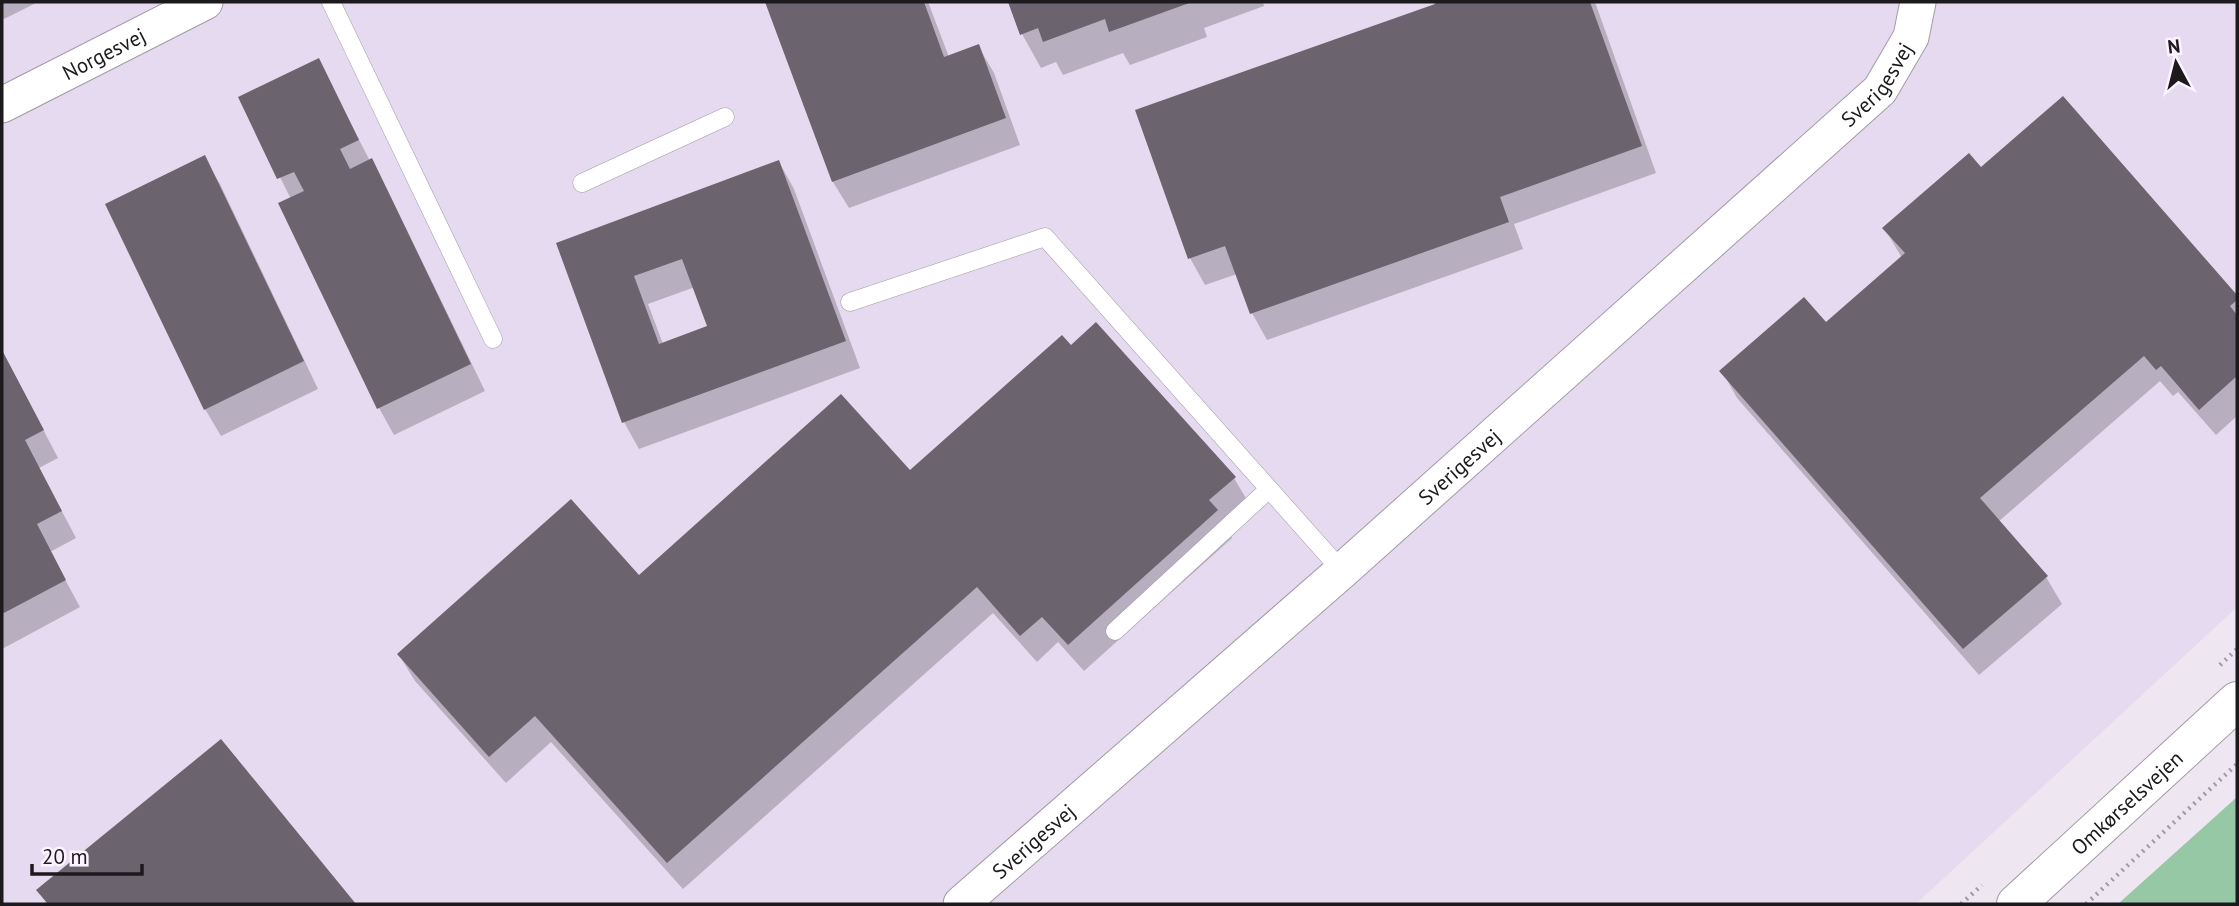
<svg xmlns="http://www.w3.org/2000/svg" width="2239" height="906" font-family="'PT Sans',sans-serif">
<rect width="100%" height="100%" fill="#eee6f1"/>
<!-- industrial -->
<path fill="#e5daef" d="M2,2H2237V607L1916,904H2Z"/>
<!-- green -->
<path fill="#96c8a6" d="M2237,797V902L2235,904H2118Z"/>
<!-- shadow -->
<g fill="#0003" fill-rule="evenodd">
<path d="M2,2H38L4,19L2,15Z"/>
<path d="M766,2H928L949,57L978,46L994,73L1020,145L849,208L833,182Z"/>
<path d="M1010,2H1263L1264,6L1204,28L1207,37L1130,65L1123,53L1063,75L1056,62L1041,68L1022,34Z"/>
<path d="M1436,2H1595L1656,173L1514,224L1523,249L1267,340L1252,313L1237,274L1205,285L1190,258L1137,111L1437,5Z"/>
<path d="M318,60L370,161L386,187L485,391L394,435L379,408L291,199L240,98Z"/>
<path d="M2063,99L2237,298V416L2216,435L2178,392L2173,396L2160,381L1998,522L2046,577L2062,604L1979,675L1737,398L1722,371L1826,324L1902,258L1885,229L1981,170Z"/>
<path d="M204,158L220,184L318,389L221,436L205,409Z"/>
<path d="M779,162L794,189L860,368L639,449L624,422L558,244ZM695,287L710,327L663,344L648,304Z"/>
<path d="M2,351L58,458L39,468L76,538L50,552L80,607L2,649Z"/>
<path d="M910,473L1234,478L1250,505L1226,526L1232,538L1084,671L1058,642L1037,662L993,613L683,889L551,742L506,783L415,681L399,655L638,577Z"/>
<path d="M221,742L354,904H47L38,890Z"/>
</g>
<!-- building -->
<g fill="#6b646e" fill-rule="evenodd">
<path d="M765,2H924L944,57L979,44L1006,118L832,182Z"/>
<path d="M1008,2H1192L1109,32L1105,19L1043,42L1038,28L1020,35Z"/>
<path d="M1435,2H1590L1642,146L1500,197L1509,222L1250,314L1225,246L1188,259L1135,110L1435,4Z"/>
<path d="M319,58L359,140L340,149L350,169L372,158L471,364L377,409L278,203L304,191L294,172L277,179L238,97Z"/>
<path d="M2063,96L2237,295V300L2230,306L2237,315V376L2199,410L2161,366L2156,370L2144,356L1980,498L2048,576L1963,649L1719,371L1804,297L1826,322L1905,253L1882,228L1969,153L1981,167Z"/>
<path d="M205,155L304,361L204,410L105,204Z"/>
<path d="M779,160L846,341L622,423L556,243ZM682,259L707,326L659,344L634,276Z"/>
<path d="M1096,322L1236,477L1209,500L1218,510L1068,645L1042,617L1020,636L977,587L667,863L535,716L489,757L397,654L571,499L639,575L841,394L910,470L1062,335L1071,345Z"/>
<path d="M2,350L44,430L25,440L62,511L37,524L66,580L2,614Z"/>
<path d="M221,739L356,904H48L36,890Z"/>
</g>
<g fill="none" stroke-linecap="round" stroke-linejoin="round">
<!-- service casing -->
<g stroke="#a29ba6" stroke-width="19">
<g id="service">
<path d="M331,2L493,339"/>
<path d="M582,183L725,117"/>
<path d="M850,302L1045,237L1342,571"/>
<path d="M1115,631L1269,489"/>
</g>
</g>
<!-- minor casing -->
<g stroke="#a29ba6" stroke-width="37">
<g id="minor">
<path id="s1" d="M2,105L205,2"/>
<path id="s2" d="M961,904L1342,571L1880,90L1911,37L1918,2"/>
</g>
</g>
<!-- secondary casing -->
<g stroke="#a29ba6" stroke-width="40">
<g id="secondary">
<path id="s3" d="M2016,904L2237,701"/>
</g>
</g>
<!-- path -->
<g stroke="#a19ba3" stroke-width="4.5" stroke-dasharray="2 5" stroke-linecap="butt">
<path d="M2220,665L2237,649"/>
<path d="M1961,904L1982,885"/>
<path d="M2086,904L2237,764"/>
</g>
<!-- service -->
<use href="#service" stroke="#fff" stroke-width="18"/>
<!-- minor -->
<use href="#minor" stroke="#fff" stroke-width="35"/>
<!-- secondary -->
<use href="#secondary" stroke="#fff" stroke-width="38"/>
</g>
<g text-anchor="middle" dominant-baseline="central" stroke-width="6" stroke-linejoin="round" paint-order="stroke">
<!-- street labels -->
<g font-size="21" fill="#1d1a1e" stroke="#fbf3ff">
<text stroke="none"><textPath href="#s1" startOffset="114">Norgesvej</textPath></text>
<text stroke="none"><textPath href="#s2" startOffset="1230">Sverigesvej</textPath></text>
<text stroke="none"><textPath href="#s2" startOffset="663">Sverigesvej</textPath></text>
<text stroke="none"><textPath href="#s3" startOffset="150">Omkørselsvejen</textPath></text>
<text stroke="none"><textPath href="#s2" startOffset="96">Sverigesvej</textPath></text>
</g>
</g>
<!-- border -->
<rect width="2239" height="906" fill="none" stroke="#1d1a1e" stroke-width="7"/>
<!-- north arrow -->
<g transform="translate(2176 63) rotate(353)" stroke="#fbf3ff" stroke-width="5" paint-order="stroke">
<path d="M0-5L12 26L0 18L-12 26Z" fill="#1d1a1e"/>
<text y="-10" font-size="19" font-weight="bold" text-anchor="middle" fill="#1d1a1e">N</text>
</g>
<!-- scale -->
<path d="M32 864v10h110v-10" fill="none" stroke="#1d1a1e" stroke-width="3.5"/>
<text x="42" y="864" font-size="21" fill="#1d1a1e" stroke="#fbf3ff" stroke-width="5" paint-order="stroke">20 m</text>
</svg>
